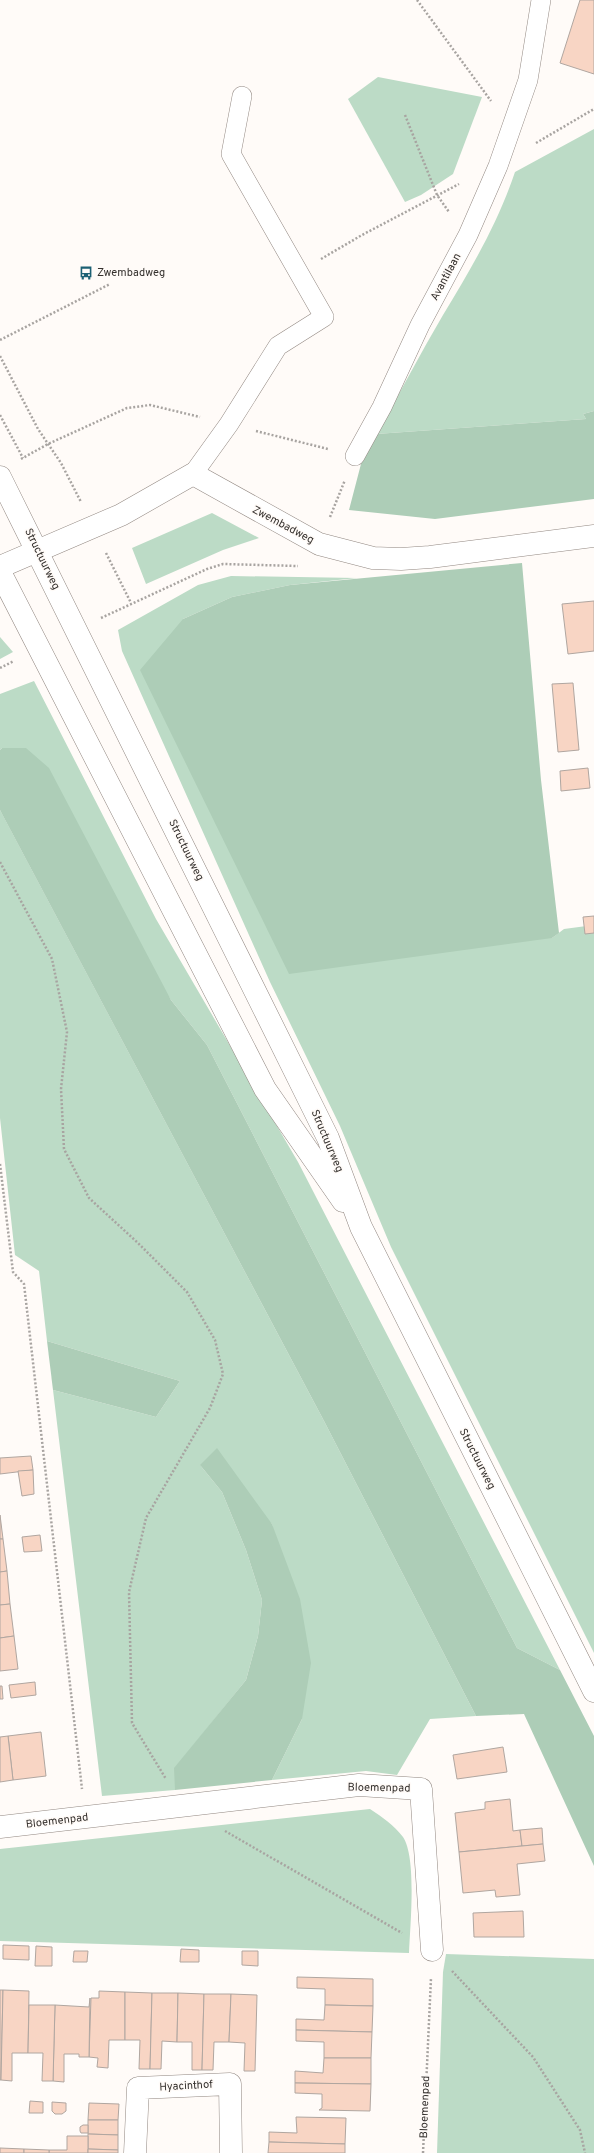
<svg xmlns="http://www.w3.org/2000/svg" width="594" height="2153" font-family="Overpass,sans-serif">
<rect width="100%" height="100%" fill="#fffbf8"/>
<!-- green -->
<g fill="#bcdbc6">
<path d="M378,77L482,97L453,174L421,195L405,202L348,99Z"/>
<path d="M594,129V411L583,414L586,419L376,434C399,395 420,354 443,315C472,267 497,225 515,172Z"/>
<path d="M212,513L259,538L223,550L146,584L132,548Z"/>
<path d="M231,576L357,578L290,585L232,597L183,619L552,938L564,929L594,925V1653L391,1247L340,1126L270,982L122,651L118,630L198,585Z"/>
<path d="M0,637L13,652L0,659Z"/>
<path d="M34,681L156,919L298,1162L560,1670L517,1648L207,1045L171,1000L2,748L0,750V694Z"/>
<path d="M0,810L324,1421L476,1716L430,1719L397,1775L366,1771L272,1780L302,1719L272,1524L200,1465L222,1492L246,1550L262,1600L258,1636L246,1680L175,1768V1790L102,1796L53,1390L156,1417L180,1381L47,1341L39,1271L15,1255L0,1118Z"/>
<path d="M370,1809C382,1817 394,1825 403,1837C417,1858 410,1926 409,1953L0,1941V1849Z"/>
<path d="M446,1954L594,1959V2153H437L443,1972Z"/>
</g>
<!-- forest -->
<g fill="#adcdb7">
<path d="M594,411V499L435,519L349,510L361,464L376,434L586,419L583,414Z"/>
<path d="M522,563L541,780L559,933L552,938L289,974L140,670L183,619L232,597L290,585Z"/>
<path d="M2,748H26L49,768L171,1000L207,1045L517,1648L560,1670L594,1736V1866L524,1714L476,1716L324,1421L2,814L0,810V750Z"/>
<path d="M47,1341L180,1381L156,1417L53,1390Z"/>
<path d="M217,1448L272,1524L300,1599L311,1663L302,1719L272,1780L175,1790L174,1768L246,1680L258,1636L262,1600L246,1550L222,1492L200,1465Z"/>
</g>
<!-- building -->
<g fill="#f8d5c4" stroke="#b0a6a0">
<path d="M580,0H594V74L560,63Z"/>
<path d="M594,601V651L568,654L562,604Z"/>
<path d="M573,683L579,750L558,752L552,684Z"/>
<path d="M588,768L590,788L561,791L560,771Z"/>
<path d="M594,916V933L585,934L583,917Z"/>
<path d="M31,1456L33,1470L0,1474V1458Z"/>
<path d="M33,1470L34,1494L22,1496L18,1471Z"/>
<path d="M0,1515L3,1539H0Z"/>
<path d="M40,1535L42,1551L24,1552L22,1537Z"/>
<path d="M0,1539H3L7,1571L0,1572Z"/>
<path d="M7,1571L10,1604L0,1605V1572Z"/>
<path d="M10,1604L14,1636L0,1638V1605Z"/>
<path d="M14,1636L18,1669L0,1671V1638Z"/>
<path d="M35,1682L36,1695L11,1698L9,1685Z"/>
<path d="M0,1686H2L3,1699H0Z"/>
<path d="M41,1732L46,1776L13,1780L8,1736Z"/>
<path d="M8,1736L13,1780L0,1782V1737Z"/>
<path d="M503,1747L507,1772L457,1779L453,1755Z"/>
<path d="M510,1799L513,1831L520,1830L522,1846L459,1852L455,1813L485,1809V1802Z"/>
<path d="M542,1828L543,1844L522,1846L520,1830Z"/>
<path d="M543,1844L545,1861L517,1864L520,1895L496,1897L495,1890L463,1893L459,1852Z"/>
<path d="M523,1911L524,1937H474L473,1913Z"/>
<path d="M3,1945L29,1946V1960L3,1959Z"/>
<path d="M36,1946L52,1947V1966H35Z"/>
<path d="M181,1949L199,1950V1962H180Z"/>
<path d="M74,1951H88L87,1962H73Z"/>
<path d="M242,1951H258V1966L242,1965Z"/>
<path d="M297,1977L373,1979V2006L325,2005V1989L297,1988Z"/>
<path d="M0,1990H3L1,2080H0Z"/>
<path d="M3,1990L29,1991L28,2053H12V2081L1,2080Z"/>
<path d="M99,1991L125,1992V2040H109L108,2068L97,2067L98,2058L89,2057L91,1998H99Z"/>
<path d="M125,1992L152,1993L150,2069H139L140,2040H125Z"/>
<path d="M152,1993H178L177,2042L162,2041L161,2069H150Z"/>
<path d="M178,1993L204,1994L202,2070H192V2042H177Z"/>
<path d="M204,1994H231L229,2042H214L213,2070H202Z"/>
<path d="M231,1994L257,1995L255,2071H244L245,2043L229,2042Z"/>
<path d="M90,1998L89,2057H79V2054H64V2082L53,2081L55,2005L89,2007Z"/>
<path d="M29,2005H55L53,2081H42L43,2053H28Z"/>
<path d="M325,2005L373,2006L372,2032L296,2030V2019L324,2020Z"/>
<path d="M296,2030L372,2032L371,2058H324V2042L296,2041Z"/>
<path d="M324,2058H371V2084L295,2083V2071L323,2073Z"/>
<path d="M295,2083L371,2084L370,2111L319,2110L322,2108V2094L295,2093Z"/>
<path d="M30,2101L43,2102V2113H29Z"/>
<path d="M52,2102L66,2103V2111L62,2114H55L52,2111Z"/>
<path d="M89,2103L119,2104L118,2120H88Z"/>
<path d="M296,2117L346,2118L345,2144L269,2142V2132L297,2133Z"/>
<path d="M88,2120H118V2135L88,2134Z"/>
<path d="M83,2125H88V2133H81L80,2131V2127Z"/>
<path d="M88,2134L118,2135V2150L88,2149Z"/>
<path d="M67,2136H88V2153H49V2150H67Z"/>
<path d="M269,2142L345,2144V2153H268Z"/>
<path d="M0,2148L24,2149V2153H0Z"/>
<path d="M24,2149L49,2150V2153H24Z"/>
<path d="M88,2149L118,2150V2153H88Z"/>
</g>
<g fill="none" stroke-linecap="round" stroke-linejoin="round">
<!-- lane casing -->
<g stroke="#928882" stroke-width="20">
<g id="lane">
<path d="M355,456L382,407L420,325L468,235L498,166L528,80L541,0"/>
<path d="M193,474L229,424L278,346L324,317L231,154L242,96"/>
</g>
</g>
<!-- street casing -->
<g stroke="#928882" stroke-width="23">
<g id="street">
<path d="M0,567L121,515L193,474L319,544L373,558L401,559L430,557L594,536"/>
<path d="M0,1827L359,1785L421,1789L432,1950"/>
<path d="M135,2153L138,2088L230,2084L231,2153"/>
</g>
</g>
<!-- secondary casing -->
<g stroke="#928882" stroke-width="23">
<g id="secondary">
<path d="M0,477L328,1138L361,1227L594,1691"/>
<path d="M0,572L265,1089L343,1201"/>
</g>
</g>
<!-- path -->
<g stroke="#a8a4a1" stroke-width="2.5" stroke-dasharray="2 2" stroke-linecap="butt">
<path d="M417,0L491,101"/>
<path d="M405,115L437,195L449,212"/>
<path d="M536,143L594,109"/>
<path d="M321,259L362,235L459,184"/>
<path d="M0,340L110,284"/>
<path d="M0,356L38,429L61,463L81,502"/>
<path d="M0,415L23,458"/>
<path d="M256,431L328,449"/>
<path d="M21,459L48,444L127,408L150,405L200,417"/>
<path d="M330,517L345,480"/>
<path d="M106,553L131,603"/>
<path d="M101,618L207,569L223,564L298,566"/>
<path d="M0,668L14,661"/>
<path d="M0,862L52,959L67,1032L61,1089L64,1149L89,1198L138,1243L187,1292L215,1340L223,1374L210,1408L146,1518L129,1592L132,1723L166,1779"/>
<path d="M0,1164L13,1272L24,1284L82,1789"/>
<path d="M225,1831L402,1933"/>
<path d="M452,1971L533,2057L580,2130L585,2153"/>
<path d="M423,2153L431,1978"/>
</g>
<!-- lane -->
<use href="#lane" stroke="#fff" stroke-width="19"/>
<!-- street -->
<use href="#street" stroke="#fff" stroke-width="22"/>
<!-- secondary -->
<use href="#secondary" stroke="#fff" stroke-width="22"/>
</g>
<!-- icons -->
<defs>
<g id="bus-bare" transform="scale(1.08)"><path d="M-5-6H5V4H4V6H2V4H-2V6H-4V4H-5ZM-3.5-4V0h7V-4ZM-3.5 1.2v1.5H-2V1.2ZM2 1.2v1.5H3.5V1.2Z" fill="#1c6073" stroke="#fffbf8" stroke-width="2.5" paint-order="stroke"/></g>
</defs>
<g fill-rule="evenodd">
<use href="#bus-bare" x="86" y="273"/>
</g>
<g text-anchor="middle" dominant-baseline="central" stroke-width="3" stroke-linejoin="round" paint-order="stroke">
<!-- poi labels -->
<g font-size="11" fill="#35312e" stroke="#fffbf8" text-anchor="start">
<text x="97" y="273">Zwembadweg</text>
</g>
<!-- street labels -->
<g font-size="11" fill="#35312e" stroke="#fffbf8">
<text transform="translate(446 277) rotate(-62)">Avantilaan</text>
<text transform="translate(283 525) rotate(28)">Zwembadweg</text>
<text transform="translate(42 559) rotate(64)">Structuurweg</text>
<text transform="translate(186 850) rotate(64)">Structuurweg</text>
<text transform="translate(327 1141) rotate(67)">Structuurweg</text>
<text transform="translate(477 1459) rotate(63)">Structuurweg</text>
<text transform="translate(379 1788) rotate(1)">Bloemenpad</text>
<text transform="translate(57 1821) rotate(-7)">Bloemenpad</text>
<text transform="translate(186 2086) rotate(-3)">Hyacinthof</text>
<text transform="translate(425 2107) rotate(-88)">Bloemenpad</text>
</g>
</g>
</svg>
